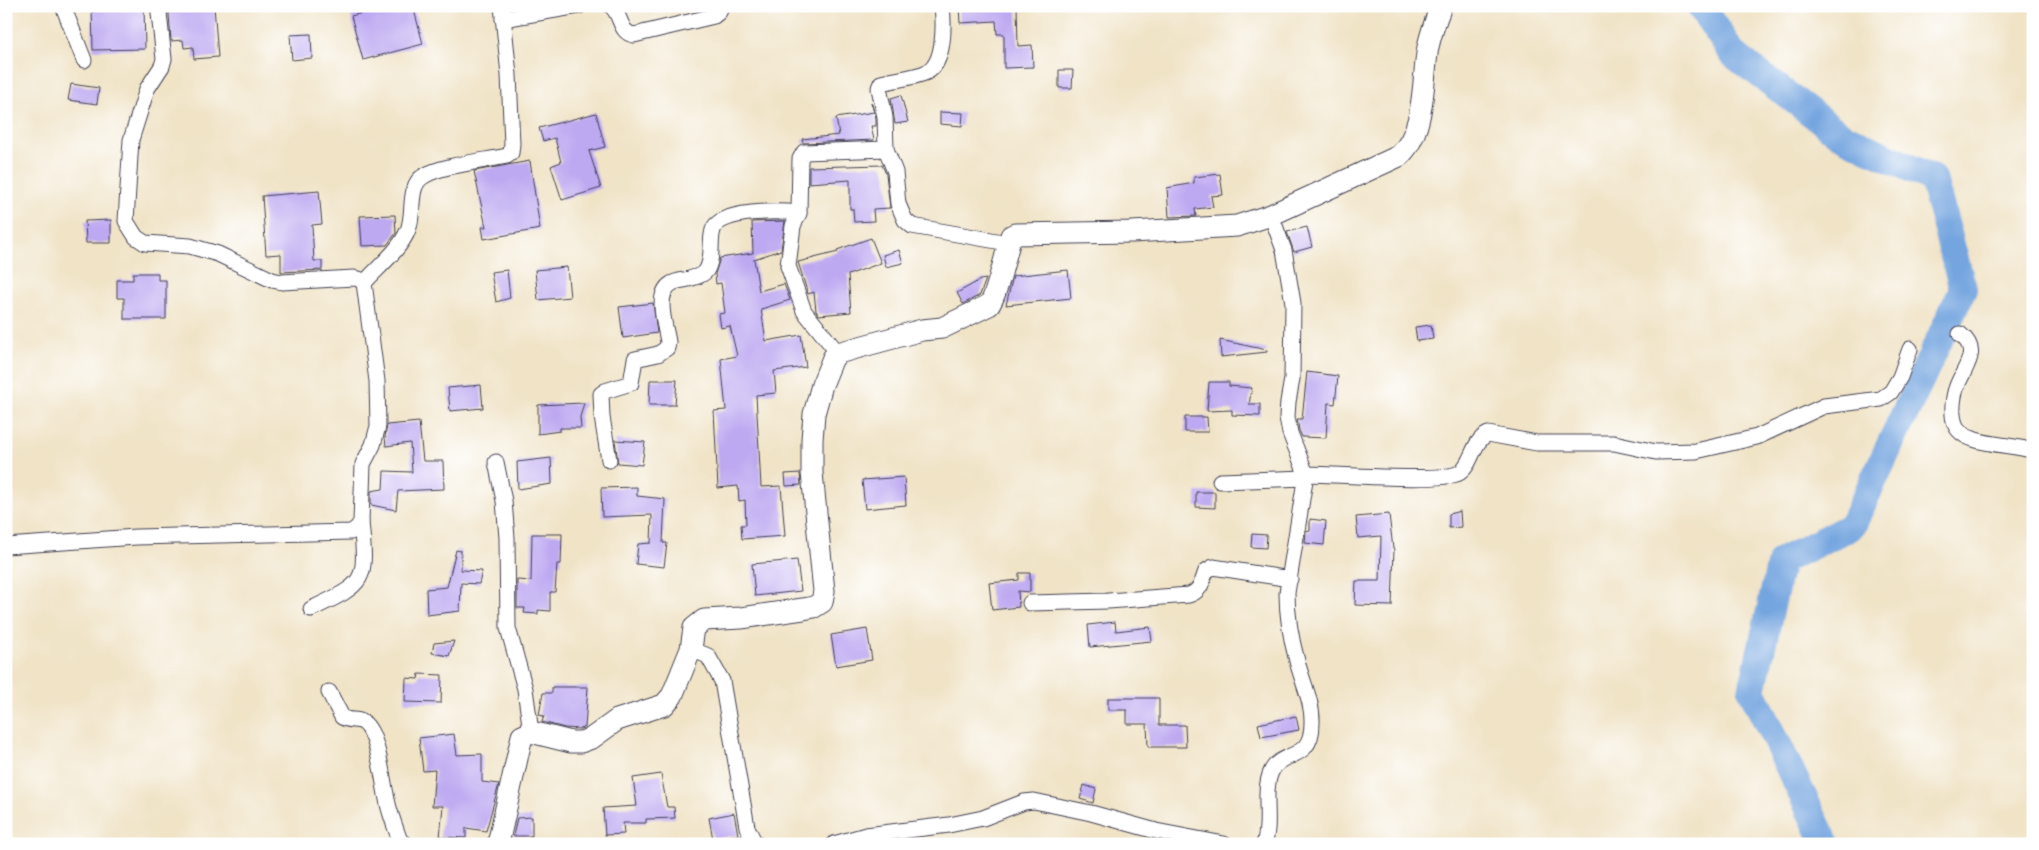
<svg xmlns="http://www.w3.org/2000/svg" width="2039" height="850" font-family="'Balsamiq Sans',sans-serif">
<rect width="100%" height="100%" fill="#fff"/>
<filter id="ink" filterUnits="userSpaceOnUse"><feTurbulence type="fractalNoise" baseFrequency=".02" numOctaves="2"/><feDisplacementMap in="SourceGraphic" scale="10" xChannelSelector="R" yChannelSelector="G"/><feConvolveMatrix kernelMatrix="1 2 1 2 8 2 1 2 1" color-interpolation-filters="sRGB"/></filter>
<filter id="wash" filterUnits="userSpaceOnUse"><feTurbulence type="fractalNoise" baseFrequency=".0096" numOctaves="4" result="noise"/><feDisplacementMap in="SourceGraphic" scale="20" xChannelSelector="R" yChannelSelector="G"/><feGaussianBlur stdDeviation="1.12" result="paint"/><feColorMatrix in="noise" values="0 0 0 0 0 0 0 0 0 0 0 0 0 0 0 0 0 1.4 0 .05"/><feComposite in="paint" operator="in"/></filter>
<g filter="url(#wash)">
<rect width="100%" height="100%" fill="#f0e3c6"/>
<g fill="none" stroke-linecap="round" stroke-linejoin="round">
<!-- river -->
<path stroke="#74a5df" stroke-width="28" d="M1700,6L1733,54L1839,134L1933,179L1963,289L1852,526L1781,561L1752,691L1826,844"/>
</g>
<g id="blocks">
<!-- building -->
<g fill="#bda9f1">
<path d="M92,6H144L145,49L93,50Z"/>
<path d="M171,6H214L218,57L194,59L193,47L184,48L183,40L171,41L169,14Z"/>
<path d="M378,6H413L423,44L363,60L351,16L378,9Z"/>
<path d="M959,6H1017L1018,46L1032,45L1033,67L1004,68V34H997L996,21L960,23Z"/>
<path d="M311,34L312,58L292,60L290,35Z"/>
<path d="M1059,70H1073L1072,88H1059Z"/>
<path d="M71,84L99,88L97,104L68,100Z"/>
<path d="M901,95L908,122L895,124L891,98Z"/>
<path d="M871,102L876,118V126H871L874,140L803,143L802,139L839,135L836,118L874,112Z"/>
<path d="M940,112L963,113L962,126L940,124Z"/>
<path d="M596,113L605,147L589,151L601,188L562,200L551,166L561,162L555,138L543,141L539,128Z"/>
<path d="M530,161L540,229L484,239L482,227H486L474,171Z"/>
<path d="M882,165L886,174L890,208L873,209L874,221L854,222L853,209H850V180L809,183V167Z"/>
<path d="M1220,174L1223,195L1211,196L1213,207L1195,209L1196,216L1169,217L1167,188L1194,183V177Z"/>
<path d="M319,191L322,224L312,225L314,261H322V270L281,272V254L266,255L262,196Z"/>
<path d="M395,215L396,233L387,245L362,246L360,216Z"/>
<path d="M111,220V243H86L85,221Z"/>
<path d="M785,221L781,250L754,259L759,291L784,284L790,300L761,309L766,341L801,335L806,367L774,371L776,393L756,395L761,487L781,486L785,536L742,539L741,525H746L745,500L739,501L738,486L718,488L714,411L726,410L721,359L737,356L730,326L721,328L719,314L725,313L721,283L716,284L715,274L720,258L753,253L752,222Z"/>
<path d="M1307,227L1312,247L1294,252L1287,232Z"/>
<path d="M871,238L881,263L848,275L851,312L819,315L816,311L814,292L808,294L798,262L838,252L837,250Z"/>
<path d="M899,250L903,263L886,267L883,255Z"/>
<path d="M567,267L570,297L538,300L535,270Z"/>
<path d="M507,270L510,298L496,302L491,272Z"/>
<path d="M1068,270L1071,298L1006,305L1013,276Z"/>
<path d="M133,273H158V280H166V319H124V298H117V280H133Z"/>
<path d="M986,279L980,295L963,304L957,293L980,280Z"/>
<path d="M653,303L657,333L623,338L619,307Z"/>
<path d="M1431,325L1433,339L1417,341L1415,327Z"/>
<path d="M1220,340L1267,350V352L1221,357Z"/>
<path d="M1307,372L1338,376L1335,404L1328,403L1326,438L1302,437L1299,430L1297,419H1302Z"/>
<path d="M650,380H677L675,405H649Z"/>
<path d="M1209,382H1229V386L1252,388L1249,404H1260V416L1232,415V410L1207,411Z"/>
<path d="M481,385L483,408L450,411L448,388Z"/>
<path d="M584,403L580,417L581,428H560V431L538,434V405Z"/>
<path d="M1185,417H1207L1208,432H1185Z"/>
<path d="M419,422L423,461H443L444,489L398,491L396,510L371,505V491L383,489L384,471L412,472L410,443L386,446L385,437L387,425Z"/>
<path d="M615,440L645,442L642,465L618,463Z"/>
<path d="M551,458L552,484L518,489L517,462Z"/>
<path d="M800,473L801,485L786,486L785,474Z"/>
<path d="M904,477L906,505L865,509L862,480Z"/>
<path d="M637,487V496L665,499L663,543H667L664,567L636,564L638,544L651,543L652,515L602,517L601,488Z"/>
<path d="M1196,492H1215V508L1196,507Z"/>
<path d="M1460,511L1461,527L1449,528V514Z"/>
<path d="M1389,514L1393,549H1394L1392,606L1355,605L1356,581H1380L1381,536L1358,538L1356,517Z"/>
<path d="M1310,519L1326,521L1324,545L1305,543L1306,530L1310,531Z"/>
<path d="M532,534H562L561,564H557L555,592H550V611L538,610V614L524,613L525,608H517V580L531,581Z"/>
<path d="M1252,534L1267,535L1266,548L1251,547Z"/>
<path d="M456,550L461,551V570L482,571L479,584L461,583L460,611L427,615L426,589L447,587Z"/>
<path d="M797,560L801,591L755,596L752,564Z"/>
<path d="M1019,573H1030V592L1018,591L1019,607L992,610L989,583L1019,580Z"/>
<path d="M1115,622L1116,631L1150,627L1152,641L1090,647L1088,625Z"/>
<path d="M867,629L872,660L836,666L831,635Z"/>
<path d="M454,641L449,656L432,653L434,643Z"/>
<path d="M419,674L442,675L441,703L405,702L406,678L418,679Z"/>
<path d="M552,687H588L585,727L580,729L565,728L542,722L544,716L539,715L543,693H552Z"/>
<path d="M1108,698H1159V725H1185L1186,747H1148L1147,724H1127V710H1108Z"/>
<path d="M1296,716L1299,730L1261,737L1258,724Z"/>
<path d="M454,734L457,755L482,754V782L499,784L486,831L466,828V838L440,837L443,806H432L435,770L423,771L419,738Z"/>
<path d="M661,774L667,807H674L675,818L646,819V823H623L624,834L605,835L603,808L637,806L633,778Z"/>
<path d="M1084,785L1096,789L1093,803L1080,799Z"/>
<path d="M734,813L738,835L713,839L709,818Z"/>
<path d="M532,817V836H513L517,818Z"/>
</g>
</g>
</g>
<g filter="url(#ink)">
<use href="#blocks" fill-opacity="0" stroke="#413f50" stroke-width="1"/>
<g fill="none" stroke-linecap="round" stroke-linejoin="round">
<!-- street casing -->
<g stroke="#413f50" stroke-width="17">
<g id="street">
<path d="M63,6L84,60"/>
<path d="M611,6C622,15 619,33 634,35L714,16L719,12L722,6"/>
<path d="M942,6C944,24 945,63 927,72C914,78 896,79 881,83L879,88L885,117L886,149L895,172L898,204L905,220L912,226L1008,243"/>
<path d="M503,19L579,6"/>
<path d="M364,283C378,267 400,250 408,230C415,214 407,185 424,176C442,165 485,161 507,156L511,153L512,144L509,75L502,6"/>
<path d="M1960,334C1982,351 1964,367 1957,386C1953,396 1951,414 1955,424C1963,447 2013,443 2033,451"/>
<path d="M838,353L804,311L788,266L793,226L799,213L800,159L804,152L886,149"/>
<path d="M609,460L602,417L601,394L605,391L631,383L635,359L658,354L667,348L668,342C666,327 654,295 671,284C675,281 684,280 689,279C695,277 702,276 706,271C714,259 709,243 713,230C719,209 782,211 799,213"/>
<path d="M496,462L504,501L507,538L508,628L525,689L531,732"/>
<path d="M1306,474C1333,474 1442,483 1459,473C1473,464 1472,441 1488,434L1537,443H1614L1656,452L1696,451L1757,437L1824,406L1881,399L1891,392L1900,377L1910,349"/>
<path d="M1220,481L1306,478"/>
<path d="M6,546L136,537L351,532L357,528L361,522L363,464L373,445L378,426L377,381L364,283L359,279L354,278L282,282L272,280L218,254L190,246L145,243L136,237L126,221L131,140L147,89L162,66L164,59L159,13L162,6"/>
<path d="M1030,603L1108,601L1189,595C1201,591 1202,582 1206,571L1213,567L1290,579"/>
<path d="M311,609C366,583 367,583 361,522"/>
<path d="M691,649L708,656L722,681L747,827L755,844"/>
<path d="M329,692L342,717C349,722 358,718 364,723C379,734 383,785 388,804C391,817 396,829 400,841L406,844"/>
<path d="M834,844L866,835L949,825L983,818L1024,802L1034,801L1091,813L1156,831L1224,844"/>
<path d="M1264,844C1272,822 1262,792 1271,772C1281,749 1312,763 1312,723C1313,703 1302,681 1297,661C1291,639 1287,616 1287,593L1306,474L1290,433L1287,417L1288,402L1292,379L1293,303L1284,250L1271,215"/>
</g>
</g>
<!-- secondary casing -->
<g stroke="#413f50" stroke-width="23">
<path id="secondary" d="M498,844L522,736L531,732L571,742H581L592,738L617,720L664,705L672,696L691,649L694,628L704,620L741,618L803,609L814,607L822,602L824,591L812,473V440L814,414L822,385L833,358L838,353L922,330L942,328L989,305C996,298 1007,249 1011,236L1015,234L1132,232L1237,226L1271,215L1399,156C1426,132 1422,80 1428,47C1431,33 1436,19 1441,6"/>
</g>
<!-- street -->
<use href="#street" stroke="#fff" stroke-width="15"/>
<!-- secondary -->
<use href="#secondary" stroke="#fff" stroke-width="21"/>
</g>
</g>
<!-- margin -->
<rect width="2039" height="850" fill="none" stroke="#fff" stroke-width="25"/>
</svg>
